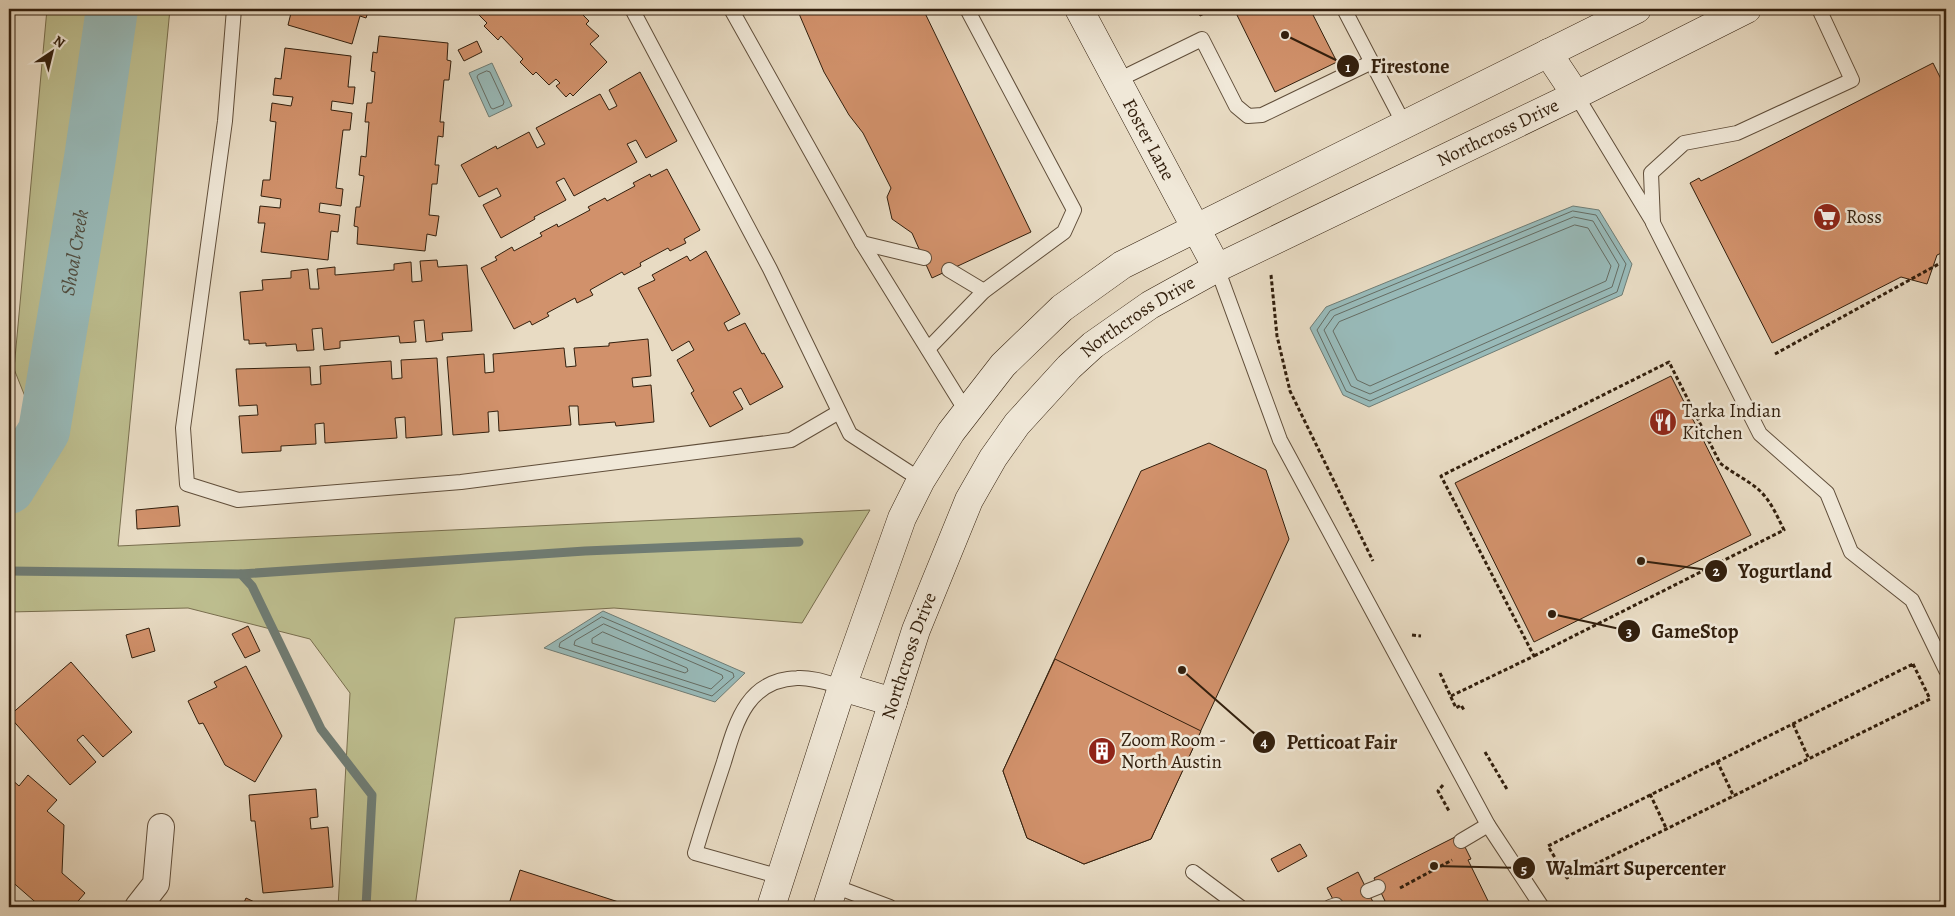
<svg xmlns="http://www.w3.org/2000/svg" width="1955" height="916" font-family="Alegreya,serif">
<rect width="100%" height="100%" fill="#e8dbc3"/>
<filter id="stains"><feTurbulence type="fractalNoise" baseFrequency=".004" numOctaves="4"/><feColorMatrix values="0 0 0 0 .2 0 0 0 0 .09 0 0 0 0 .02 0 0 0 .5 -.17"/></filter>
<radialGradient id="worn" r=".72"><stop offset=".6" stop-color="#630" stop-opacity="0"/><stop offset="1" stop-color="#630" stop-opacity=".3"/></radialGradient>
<!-- green -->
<path fill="#bdbe8f" stroke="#786e4e" d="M47,9H170L118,546L870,510L802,623L614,608L455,618L415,907H338L350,693L310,639L188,608L9,612V467L36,424L14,369Z"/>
<!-- water -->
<g fill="#98bab9" stroke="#6f7c74">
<path d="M492,63L512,106L489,117L469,73Z"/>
<path d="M1573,206L1599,210L1632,264L1622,295L1369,407L1343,395L1310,328L1326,307Z"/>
<path d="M603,611L745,673L715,702L544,648Z"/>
</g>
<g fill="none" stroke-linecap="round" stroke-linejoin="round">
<!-- shore -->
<g stroke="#656c63" stroke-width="1">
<path d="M487,71L490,72L504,102L503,105L493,109L491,108L477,77L478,75Z"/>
<path d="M1573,211L1596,215L1626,264L1617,292L1370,401L1346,391L1317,330L1330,311Z"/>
<path d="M1574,217L1593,221L1619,265L1612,287L1370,394L1351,386L1324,330L1334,316Z"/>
<path d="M1575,225L1588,228L1611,266L1606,281L1370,386L1357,380L1333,331L1339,322Z"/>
<path d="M602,617L733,673L734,677L712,696L559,647L560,643Z"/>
<path d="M604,624L722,675L723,678L711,689L574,645L575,641Z"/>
<path d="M603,632L687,668L688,671L685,673L592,643V639Z"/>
</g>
<!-- stream -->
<g stroke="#6f7c74" stroke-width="9">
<path d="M9,571L241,574L252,586L321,729L372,795L366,907"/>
<path d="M241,574L585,551L799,542"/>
</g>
<!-- river -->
<path stroke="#98bab9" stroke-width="52" id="s1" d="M9,488L44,431L90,158L112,9"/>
</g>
<!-- building -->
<g fill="#d1916b" stroke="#321f0d">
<path d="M292,9H369L366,18L360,16L352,44L288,25Z"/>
<path d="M473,9H570L572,10L577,9L589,21L586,24L599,36L590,44L607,62L573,96L570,93L566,97L556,86L560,83L556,79L549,85L536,72L533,75L520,62L523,59L501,36L498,40L484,26L487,23Z"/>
<path d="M797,9H923L1031,232L932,278L912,233L892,219L887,197L891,188L863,133L849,115L824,72Z"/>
<path d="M1197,9H1215L1200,16Z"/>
<path d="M1234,9H1310L1337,62L1275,92Z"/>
<path d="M379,36L448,43L447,60L451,61L449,80H444L440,122H444L443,137L438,136L435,165H439L437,184H432L429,215L439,216L436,236L427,234L425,251L357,244L358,227L354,226L356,207H360L364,176L359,175L361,156L366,157L369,122H365L367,103H372L375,72L371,71L373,52L377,53Z"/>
<path d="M477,41L482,52L464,61L458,50Z"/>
<path d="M285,48L351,56L348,87H355L353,104L332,101L331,110L352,113L350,130H343L336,188L343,189L341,206L320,203L319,212L340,215L338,232L331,231L328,260L261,252L265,223H258L260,206L280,208L281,199L261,196L263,180H270L276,122L270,121L272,103L291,106L293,97L273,95L275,78L281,79Z"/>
<path d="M9,63L12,108H9Z"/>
<path d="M1933,63L1946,89V251L1937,255L1927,284L1901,277L1772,343L1690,183L1699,178L1701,181Z"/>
<path d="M640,72L677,141L646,158L636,140L627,144L637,162L574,196L564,178L556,182L566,200L534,217L535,219L501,238L483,205L501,196L497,188L479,197L461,165L496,146L497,149L529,132L537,148L545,144L536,128L600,94L609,110L617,106L609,90Z"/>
<path d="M667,169L700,230L684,239L686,243L670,251L668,248L640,263L641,266L624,275L622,272L590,290L593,295L577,303L575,298L547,313L549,316L532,325L530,321L514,329L481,268L497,260L495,257L512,247L514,251L542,236L540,233L557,224L558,227L590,210L588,207L605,198L607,201L635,186L633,183L650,174L651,177Z"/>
<path d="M706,251L740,314L724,323L728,331L745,323L762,354L764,353L783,387L750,405L741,388L733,392L743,409L710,427L691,393L694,391L677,360L694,350L689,341L672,351L638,288L655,280L652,275L687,256L690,261Z"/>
<path d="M437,260L438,267L467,265L472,331L442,333L443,340L426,342L424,320L414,321L416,342L400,343L399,336L340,341V348L324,350L322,328L312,329L314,350L297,351L296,344L266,346V343L249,344V340H244L240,292L263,290L262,280L291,278V271L308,269L310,289H319L317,269L335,267V275L394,270V264L411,262L412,282L422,281L420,261Z"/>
<path d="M648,339L651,376L632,378L633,387L651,385L654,422L616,426L615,422L579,425L578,406H569L571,425L499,431L498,411L488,412L489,432L453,435L447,357L484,354L485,373L494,372L493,354L564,348L566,367L576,366L574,348L609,346V343Z"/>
<path d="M437,358L442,435L406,438L405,417L395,418L397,438L325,443L324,423L315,424L316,444L281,446V451L242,453L239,416L258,415L257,405L239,406L236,369L310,367L311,385L321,384L320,366L391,361L392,379L402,378L401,360Z"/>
<path d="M1671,376L1751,535L1534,642L1455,483Z"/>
<path d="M1209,443L1266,470L1289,539L1151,839L1084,864L1027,838L1003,771L1141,471Z"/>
<path d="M178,506L180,526L137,529L136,510Z"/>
<path d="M248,626L260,651L245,658L232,634Z"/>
<path d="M149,628L155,651L132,658L126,635Z"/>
<path d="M1055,659L1201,731L1151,839L1084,864L1027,838L1003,771Z"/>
<path d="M71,662L132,732L103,757L83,735L77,740L96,762L70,785L9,716Z"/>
<path d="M246,666L282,736L255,782L225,765L203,723L199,724L188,701L217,687L214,682Z"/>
<path d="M28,775L57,800L47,811L64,825L62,873L85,893L73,907H41L9,879V777L19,786Z"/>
<path d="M316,789L318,817L310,818L311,829L328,827L333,887L263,893L255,821H251L249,795Z"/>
<path d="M1459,835L1471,859L1468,860L1491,907H1337L1327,888L1358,872L1375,906L1385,901L1374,878Z"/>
<path d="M1300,844L1307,856L1278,872L1271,859Z"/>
<path d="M520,870L634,907H508Z"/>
<path d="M246,898L265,907H242Z"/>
</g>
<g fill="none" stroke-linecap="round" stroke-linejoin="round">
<!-- lane casing -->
<g stroke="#604e3a" stroke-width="16">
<g id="lane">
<path d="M234,9L225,121L183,428L187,484L238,500L461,482L791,440L839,412"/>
<path d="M632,9L770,269L850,434L921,480"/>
<path d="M731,9L862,243L966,411"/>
<path d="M1344,9L1404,124"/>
<path d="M1819,9L1852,80L1737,133L1684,143L1651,173L1653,223L1760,434L1827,493L1851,552L1912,600L1946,670"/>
<path d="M1118,80L1202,39L1236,106L1248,116L1262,115L1372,62"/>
<path d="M1576,95L1653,222"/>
<path d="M862,243L924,258"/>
<path d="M1217,268L1280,440L1488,825L1542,907"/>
<path d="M949,270L984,291"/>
<path d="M928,349L984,291L1064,232L1074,210L967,9"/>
<path d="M1461,841L1488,825"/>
<path d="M1193,872L1240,907"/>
<path d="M781,877L695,853C704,823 714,792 724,762C736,722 747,680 797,678C812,677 828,683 842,687"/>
<path d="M834,886L890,907"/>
<path d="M1368,891L1378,887"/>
<path d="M1330,907L1336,905"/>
</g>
</g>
<!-- street casing -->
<g stroke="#604e3a" stroke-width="28">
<path id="street" d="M138,907L156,884L161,827"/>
</g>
<!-- secondary casing -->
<g stroke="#321f0d" stroke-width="29">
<g id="secondary">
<path id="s2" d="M1079,9L1217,268"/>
<path d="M1548,53L1576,95"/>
<path d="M842,687L893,702"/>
<path d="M771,907L842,687L902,518L921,480L951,432L1003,365L1062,308L1122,265L1637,9"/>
<path id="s3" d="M827,907L916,630L969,500L993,458L1017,424L1069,367L1093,345L1150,305L1217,268L1576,95L1747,9"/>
</g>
</g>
<!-- path -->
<g stroke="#321f0d" stroke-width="3" stroke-dasharray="4 2.5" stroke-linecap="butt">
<path d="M1271,275L1277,336L1290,391L1373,561"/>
<path d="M1775,354L1946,260"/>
<path d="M1412,635L1421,636"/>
<path d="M1913,664L1930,699L1567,878L1548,846Z"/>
<path d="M1440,673L1456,708L1461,705L1464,710"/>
<path d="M1451,696L1534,656L1441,476L1669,362L1720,463C1732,473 1748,480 1759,490C1771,501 1777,516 1784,530L1534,656"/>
<path d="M1793,724L1809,759"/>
<path d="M1485,752L1508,791"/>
<path d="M1717,761L1734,797"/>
<path d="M1443,785L1438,791L1449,811"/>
<path d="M1650,794L1667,830"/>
<path d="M1400,888L1452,860"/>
</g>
<!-- lane -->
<use href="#lane" stroke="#f0e8d8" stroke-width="14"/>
<!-- street -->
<use href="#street" stroke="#f0e8d8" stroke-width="26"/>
<!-- secondary -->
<use href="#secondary" stroke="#f0e8d8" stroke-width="28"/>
</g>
<!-- icons -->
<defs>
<g id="supermarket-disc" transform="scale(1.4375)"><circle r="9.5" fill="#8f2418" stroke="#f0e8d8"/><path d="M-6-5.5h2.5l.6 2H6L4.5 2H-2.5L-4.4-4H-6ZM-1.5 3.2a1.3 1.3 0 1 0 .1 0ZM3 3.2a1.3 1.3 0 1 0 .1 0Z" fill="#fff"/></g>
<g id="restaurant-disc" transform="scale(1.4375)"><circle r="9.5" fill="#8f2418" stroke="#f0e8d8"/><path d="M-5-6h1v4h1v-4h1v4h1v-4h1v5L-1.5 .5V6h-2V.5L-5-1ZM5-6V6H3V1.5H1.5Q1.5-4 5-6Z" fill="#fff"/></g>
<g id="building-disc" transform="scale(1.4375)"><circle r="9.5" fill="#8f2418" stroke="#f0e8d8"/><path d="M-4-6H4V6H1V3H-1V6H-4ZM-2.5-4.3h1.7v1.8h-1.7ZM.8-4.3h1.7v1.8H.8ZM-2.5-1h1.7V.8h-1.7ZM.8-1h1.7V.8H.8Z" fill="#fff"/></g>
</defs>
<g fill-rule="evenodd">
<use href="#supermarket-disc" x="1827" y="217"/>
<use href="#restaurant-disc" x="1663" y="422"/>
<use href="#building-disc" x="1102" y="751"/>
</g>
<g text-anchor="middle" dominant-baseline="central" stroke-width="5" stroke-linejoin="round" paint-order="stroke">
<!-- street labels -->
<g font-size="19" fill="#321f0d" stroke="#f0e8d8">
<text stroke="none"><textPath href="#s3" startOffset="1089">Northcross Drive</textPath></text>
<text stroke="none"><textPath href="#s2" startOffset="148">Foster Lane</textPath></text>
<text stroke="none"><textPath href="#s3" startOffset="684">Northcross Drive</textPath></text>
<text stroke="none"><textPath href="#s3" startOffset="264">Northcross Drive</textPath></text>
</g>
<!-- poi labels -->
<g font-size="19" fill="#321f0d" stroke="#f0e8d8" text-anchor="start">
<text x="1846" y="217">Ross</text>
<text x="1682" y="411">Tarka Indian<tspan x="1682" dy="22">Kitchen</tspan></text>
<text x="1121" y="740">Zoom Room -<tspan x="1121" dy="22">North Austin</tspan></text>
</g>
<!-- water labels -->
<g font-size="20" font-style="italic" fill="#514e41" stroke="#f0e8d8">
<text stroke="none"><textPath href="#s1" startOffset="248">Shoal Creek</textPath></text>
</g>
</g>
<!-- callouts -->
<path fill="none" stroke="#321f0d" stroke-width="2" d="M1285 35L1348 66M1641 561L1716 571M1552 614L1629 631M1182 670L1264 742M1434 866L1524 868"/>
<g fill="#321f0d" stroke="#f0e8d8" stroke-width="2">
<circle cx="1285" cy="35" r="5"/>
<circle cx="1641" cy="561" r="5"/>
<circle cx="1552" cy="614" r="5"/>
<circle cx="1182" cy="670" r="5"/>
<circle cx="1434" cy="866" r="5"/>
<circle cx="1348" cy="66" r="12"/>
<circle cx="1716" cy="571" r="12"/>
<circle cx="1629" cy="631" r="12"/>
<circle cx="1264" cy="742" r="12"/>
<circle cx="1524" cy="868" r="12"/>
</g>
<g font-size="15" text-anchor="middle" font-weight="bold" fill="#fff">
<text x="1348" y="72">1</text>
<text x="1716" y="576">2</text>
<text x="1629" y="637">3</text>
<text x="1264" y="747">4</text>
<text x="1524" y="874">5</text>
</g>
<g font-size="20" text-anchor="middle" font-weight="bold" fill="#321f0d" stroke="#f0e8d8" stroke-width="5" stroke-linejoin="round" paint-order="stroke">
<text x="1410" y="73">Firestone</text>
<text x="1785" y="578">Yogurtland</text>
<text x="1695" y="638">GameStop</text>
<text x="1342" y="749">Petticoat Fair</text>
<text x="1636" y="875">Walmart Supercenter</text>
</g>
<!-- margin -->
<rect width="1955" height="916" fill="none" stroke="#e8dbc3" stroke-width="30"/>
<rect x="10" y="10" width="1935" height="896" fill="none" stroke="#321f0d" stroke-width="2.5"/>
<rect x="15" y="15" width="1925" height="886" fill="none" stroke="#321f0d"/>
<!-- north arrow -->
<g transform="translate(52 52) rotate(35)" stroke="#f0e8d8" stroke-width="4" paint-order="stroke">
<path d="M0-4L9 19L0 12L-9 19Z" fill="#321f0d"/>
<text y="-8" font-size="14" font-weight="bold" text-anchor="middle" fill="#321f0d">N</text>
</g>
<rect width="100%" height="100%" filter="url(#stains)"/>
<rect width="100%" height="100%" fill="url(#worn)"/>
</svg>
